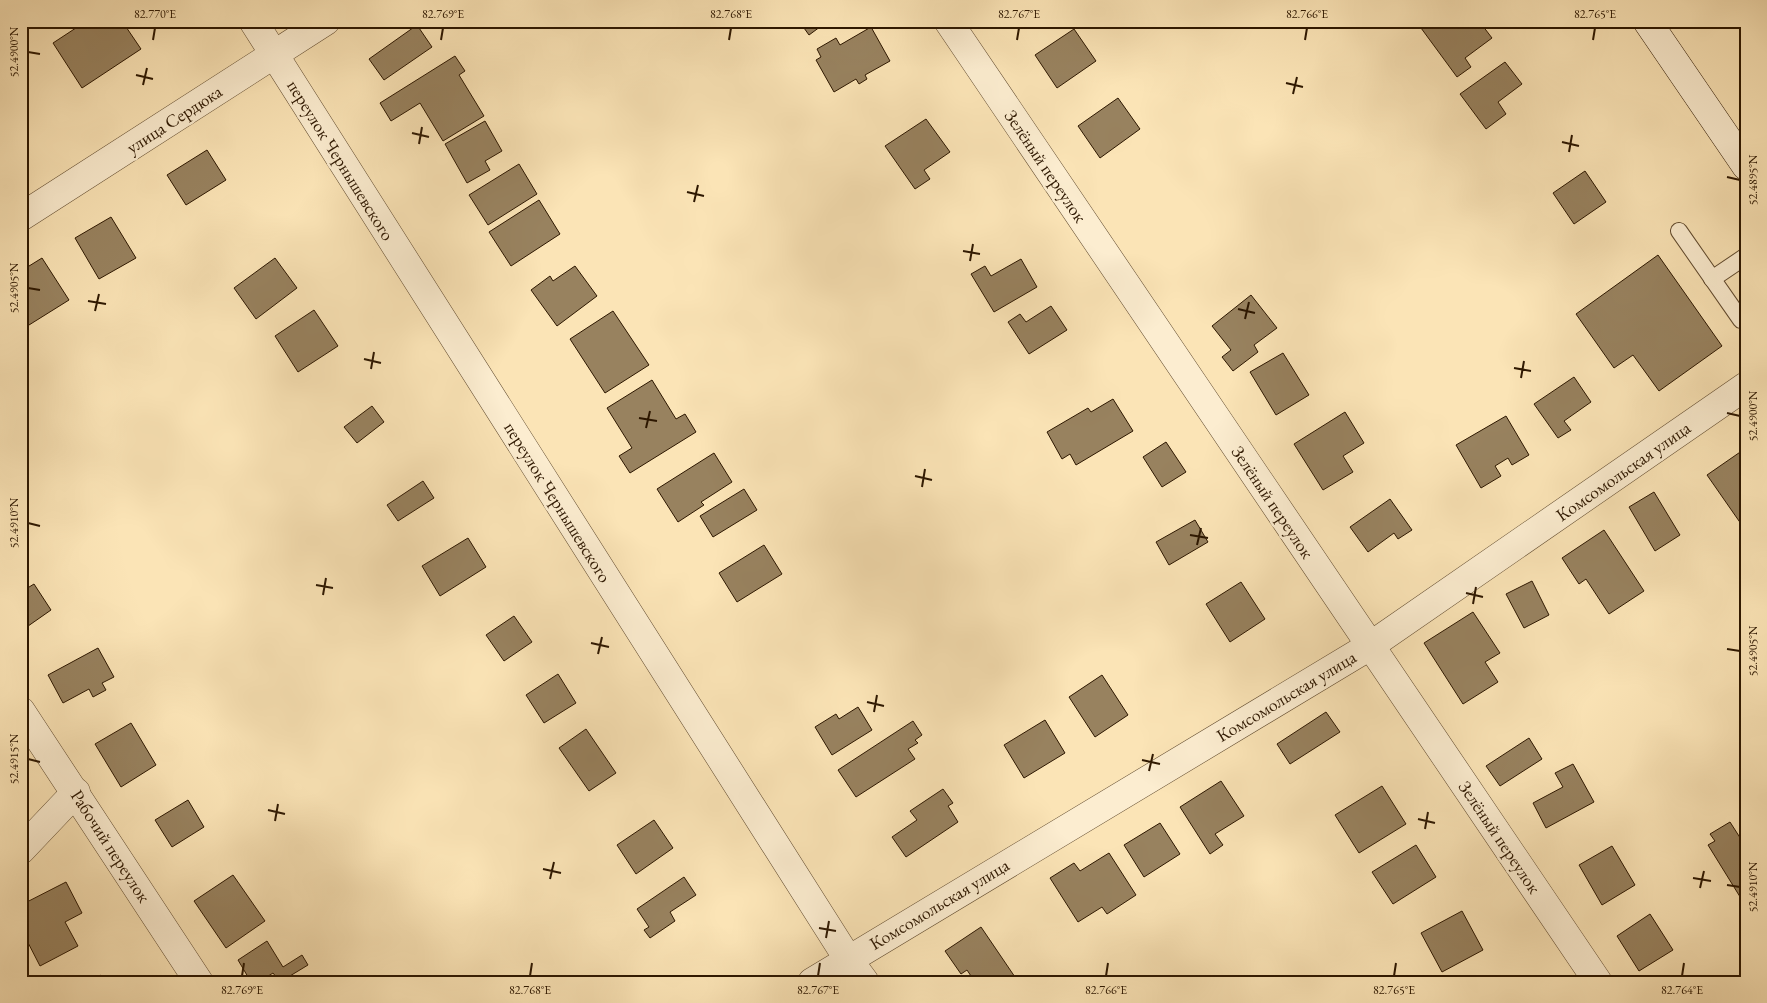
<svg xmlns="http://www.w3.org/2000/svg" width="1767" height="1003" font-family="'EB Garamond',serif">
<rect width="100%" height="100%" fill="#fbe4b6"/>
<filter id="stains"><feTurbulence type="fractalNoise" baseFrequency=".004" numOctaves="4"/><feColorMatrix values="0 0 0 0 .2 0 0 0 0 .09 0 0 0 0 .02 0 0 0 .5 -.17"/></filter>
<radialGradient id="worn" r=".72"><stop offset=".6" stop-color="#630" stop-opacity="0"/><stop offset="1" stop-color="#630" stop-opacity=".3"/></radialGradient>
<!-- building -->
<g fill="#98825f" stroke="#2d1700">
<path d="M97,21H122L141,49L82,88L53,43L85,22L88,27Z"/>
<path d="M799,21H828L809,35Z"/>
<path d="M1427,21H1479L1492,38L1465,58L1471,67L1457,77L1421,28Z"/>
<path d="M417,25L432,47L384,80L369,59Z"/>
<path d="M871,27L890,61L865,75L867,79L859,84L856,79L834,92L816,60L821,57L817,49L836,38L840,45Z"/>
<path d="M1074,29L1096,61L1057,88L1035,55Z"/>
<path d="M455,56L465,71L459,75L484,116L443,141L420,103L391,121L380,103Z"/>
<path d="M1505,62L1522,84L1498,102L1506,114L1486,129L1460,94Z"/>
<path d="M1118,98L1140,129L1100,158L1078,126Z"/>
<path d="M926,119L950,152L924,170L930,179L915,189L885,146Z"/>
<path d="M485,121L502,151L485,161L490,170L467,183L445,144Z"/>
<path d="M207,150L226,180L186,205L167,175Z"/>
<path d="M519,164L537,194L488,225L469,195Z"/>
<path d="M1585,171L1606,202L1574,224L1553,193Z"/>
<path d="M539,200L560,234L511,266L489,232Z"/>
<path d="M111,217L136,258L99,279L75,238Z"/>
<path d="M1658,255L1722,346L1659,391L1633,355L1614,368L1576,314Z"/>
<path d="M42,258L69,300L21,330V271Z"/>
<path d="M275,258L297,288L256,319L234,288Z"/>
<path d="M1021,259L1037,287L994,312L971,274L985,266L991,276Z"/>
<path d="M575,266L597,296L557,326L531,290L550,276L553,281Z"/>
<path d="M1251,295L1277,328L1254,345L1258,352L1233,371L1222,357L1231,350L1212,326Z"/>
<path d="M1051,306L1067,330L1029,354L1008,322L1020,314L1026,322Z"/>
<path d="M314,310L338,346L298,372L275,336Z"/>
<path d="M613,311L649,365L605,393L570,339Z"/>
<path d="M1283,353L1309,395L1276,415L1250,372Z"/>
<path d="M1574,377L1591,402L1564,421L1571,430L1558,438L1534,404Z"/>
<path d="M652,380L676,419L685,414L696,432L630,473L619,456L632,448L607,408Z"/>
<path d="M1113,399L1133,431L1076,465L1070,454L1062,459L1047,432L1088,408L1091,412Z"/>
<path d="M372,406L384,422L357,443L344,427Z"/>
<path d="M1345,412L1364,443L1343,456L1353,472L1323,490L1294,444Z"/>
<path d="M1506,416L1529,455L1512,465L1508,458L1495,466L1501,476L1481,488L1456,445Z"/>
<path d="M1166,442L1186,472L1162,487L1143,457Z"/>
<path d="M1746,448V531L1707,475Z"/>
<path d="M714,453L732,482L701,502L704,505L678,522L657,489Z"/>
<path d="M423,481L434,498L398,521L387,505Z"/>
<path d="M744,489L757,510L713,537L700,516Z"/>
<path d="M1654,492L1680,535L1655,551L1629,507Z"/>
<path d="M1390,499L1412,530L1398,539L1394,533L1368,552L1350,527Z"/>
<path d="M1195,520L1208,542L1169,565L1156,542Z"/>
<path d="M1604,530L1644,591L1609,614L1586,579L1579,584L1562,558Z"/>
<path d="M468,538L486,567L440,596L422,566Z"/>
<path d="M764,545L782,574L737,602L719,573Z"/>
<path d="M1532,581L1549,615L1524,628L1506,594Z"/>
<path d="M1241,582L1265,619L1230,642L1206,604Z"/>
<path d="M34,584L51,610L21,631V592Z"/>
<path d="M1473,612L1500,653L1485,662L1498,682L1463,704L1424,643Z"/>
<path d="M514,616L532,642L504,661L486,635Z"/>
<path d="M98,648L114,677L102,683L106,690L93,697L89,689L63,703L48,675Z"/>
<path d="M558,674L576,703L544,723L526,695Z"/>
<path d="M1102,675L1128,715L1095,737L1069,697Z"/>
<path d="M858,707L872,730L832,755L815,727L836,714L839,719Z"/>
<path d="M1326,712L1340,732L1290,764L1277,744Z"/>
<path d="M1045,720L1065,753L1024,778L1004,745Z"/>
<path d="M913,721L922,735L915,740L918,743L908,749L915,759L856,797L838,770Z"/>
<path d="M131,723L156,765L121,787L95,744Z"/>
<path d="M586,729L616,773L589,791L559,748Z"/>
<path d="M1529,738L1542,759L1500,786L1486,766Z"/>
<path d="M1573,764L1594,802L1546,828L1533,803L1563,787L1555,773Z"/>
<path d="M1221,781L1244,816L1215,834L1223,845L1210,854L1180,807Z"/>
<path d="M1382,786L1406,824L1359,853L1335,815Z"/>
<path d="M943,789L953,803L948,806L958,822L906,857L892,837L917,820L910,811Z"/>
<path d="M188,800L204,827L172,847L155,820Z"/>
<path d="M654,820L673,848L636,874L617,845Z"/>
<path d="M1730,822L1746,847L1740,850L1746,860V898L1742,900L1708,845L1715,841L1710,834Z"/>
<path d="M1160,823L1180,854L1144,877L1124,845Z"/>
<path d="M1416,845L1436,877L1393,904L1372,872Z"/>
<path d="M1612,846L1635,885L1602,905L1579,865Z"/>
<path d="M1109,853L1136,895L1107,914L1102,907L1078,922L1050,878L1074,863L1080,871Z"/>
<path d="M233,875L265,921L226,948L194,901Z"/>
<path d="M684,877L696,895L670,912L675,921L650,938L644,930L649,927L637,909Z"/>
<path d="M66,882L82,913L65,922L78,946L40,966L21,929V905Z"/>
<path d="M1462,911L1483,950L1442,972L1421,933Z"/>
<path d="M1650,914L1673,950L1639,971L1617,936Z"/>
<path d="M981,927L1017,980L1015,982H975L967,970L961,974L945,951Z"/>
<path d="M267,941L283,967L302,955L308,965L280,982L273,973L259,982H251L238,960Z"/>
<path d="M101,975L105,982H92Z"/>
</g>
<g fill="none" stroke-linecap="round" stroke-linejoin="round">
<!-- lane casing -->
<g stroke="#604a2e" stroke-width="18">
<g id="lane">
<path d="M1679,231L1741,320"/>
<path d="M1712,279L1746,256"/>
</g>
</g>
<!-- street casing -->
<g stroke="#604a2e" stroke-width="29">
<g id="street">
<path d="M253,21L848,959L865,982"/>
<path d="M948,21L1598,982"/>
<path d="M21,217L326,21"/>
<path d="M21,711L199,982"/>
<path d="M21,850L76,792"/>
<path d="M812,982L1370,646L1746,386"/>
</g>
</g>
<!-- secondary casing -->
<g stroke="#2d1700" stroke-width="29">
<path id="secondary" d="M1647,21L1746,166"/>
</g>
<!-- lane -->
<use href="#lane" stroke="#fcedd0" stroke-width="16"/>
<!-- street -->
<use href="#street" stroke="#fcedd0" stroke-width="28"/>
<!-- secondary -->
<use href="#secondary" stroke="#fcedd0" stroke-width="28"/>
</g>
<!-- ticks -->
<path fill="none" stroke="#2d1700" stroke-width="2" d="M153,40L155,28M441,40L443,28M729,40L731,28M1017,40L1019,28M1305,40L1307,28M1593,40L1595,28M28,52L40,54M136,75L153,79M1286,83L1303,87M143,85L147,68M1293,94L1297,77M412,133L429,137M1562,142L1579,146M419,144L422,127M1569,152L1572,135M1727,177L1740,180M687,192L704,196M694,202L698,185M963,251L980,254M970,261L973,244M28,288L40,290M88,301L106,304M1238,309L1255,313M95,311L99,294M1245,319L1249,302M364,359L381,363M1514,368L1531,371M371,369L374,352M1521,378L1524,361M1727,413L1740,416M639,418L657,421M646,428L650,411M915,476L932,480M922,487L925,469M28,523L40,526M1190,535L1208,538M1197,545L1201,528M316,585L333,588M1466,593L1483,597M323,595L326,578M1473,604L1476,587M591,643L609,647M1727,649L1740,651M598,654L602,637M867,702L884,706M874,712L877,695M28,759L40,762M1142,760L1160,764M1149,771L1153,754M268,810L285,814M1418,819L1435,823M275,821L278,804M1425,829L1428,812M543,869L561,873M1693,878L1711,881M550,879L554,862M1727,885L1740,887M1700,888L1704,871M819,928L836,931M826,938L829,921M242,976L244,963M530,976L532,963M818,976L820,963M1106,976L1108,963M1394,976L1396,963M1682,976L1684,963"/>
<g text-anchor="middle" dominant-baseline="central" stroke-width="5" stroke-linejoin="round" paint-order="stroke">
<!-- street labels -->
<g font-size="18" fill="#2d1700" stroke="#fcedd0">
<text transform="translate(174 119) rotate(-33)">улица Сердюка</text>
<text transform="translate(341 160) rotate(58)">переулок Чернышевского</text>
<text transform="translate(1046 166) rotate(56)">Зелёный переулок</text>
<text transform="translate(1623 471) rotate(-35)">Комсомольская улица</text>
<text transform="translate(558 502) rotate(58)">переулок Чернышевского</text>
<text transform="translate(1273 502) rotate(56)">Зелёный переулок</text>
<text transform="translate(1286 696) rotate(-31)">Комсомольская улица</text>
<text transform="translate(1500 837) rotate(56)">Зелёный переулок</text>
<text transform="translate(111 846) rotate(57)">Рабочий переулок</text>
<text transform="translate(939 904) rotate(-31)">Комсомольская улица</text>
</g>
</g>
<!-- margin -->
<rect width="1767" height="1003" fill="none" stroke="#fbe4b6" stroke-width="55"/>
<rect x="28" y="28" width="1712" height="948" fill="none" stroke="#2d1700" stroke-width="2"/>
<g font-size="12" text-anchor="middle" fill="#2d1700">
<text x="155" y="18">82.770°E</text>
<text x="443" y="18">82.769°E</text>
<text x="731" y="18">82.768°E</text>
<text x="1019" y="18">82.767°E</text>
<text x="1307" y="18">82.766°E</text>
<text x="1595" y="18">82.765°E</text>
<text transform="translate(14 52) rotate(-90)" y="4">52.4900°N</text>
<text transform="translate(1753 180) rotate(-90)" y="4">52.4895°N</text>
<text transform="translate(14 288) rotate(-90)" y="4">52.4905°N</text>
<text transform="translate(1753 416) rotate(-90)" y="4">52.4900°N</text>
<text transform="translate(14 523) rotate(-90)" y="4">52.4910°N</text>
<text transform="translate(1753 651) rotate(-90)" y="4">52.4905°N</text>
<text transform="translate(14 759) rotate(-90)" y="4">52.4915°N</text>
<text transform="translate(1753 887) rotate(-90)" y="4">52.4910°N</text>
<text x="242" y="994">82.769°E</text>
<text x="530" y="994">82.768°E</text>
<text x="818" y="994">82.767°E</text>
<text x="1106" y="994">82.766°E</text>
<text x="1394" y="994">82.765°E</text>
<text x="1682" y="994">82.764°E</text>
</g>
<rect width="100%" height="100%" filter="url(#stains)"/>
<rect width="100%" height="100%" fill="url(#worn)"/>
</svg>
